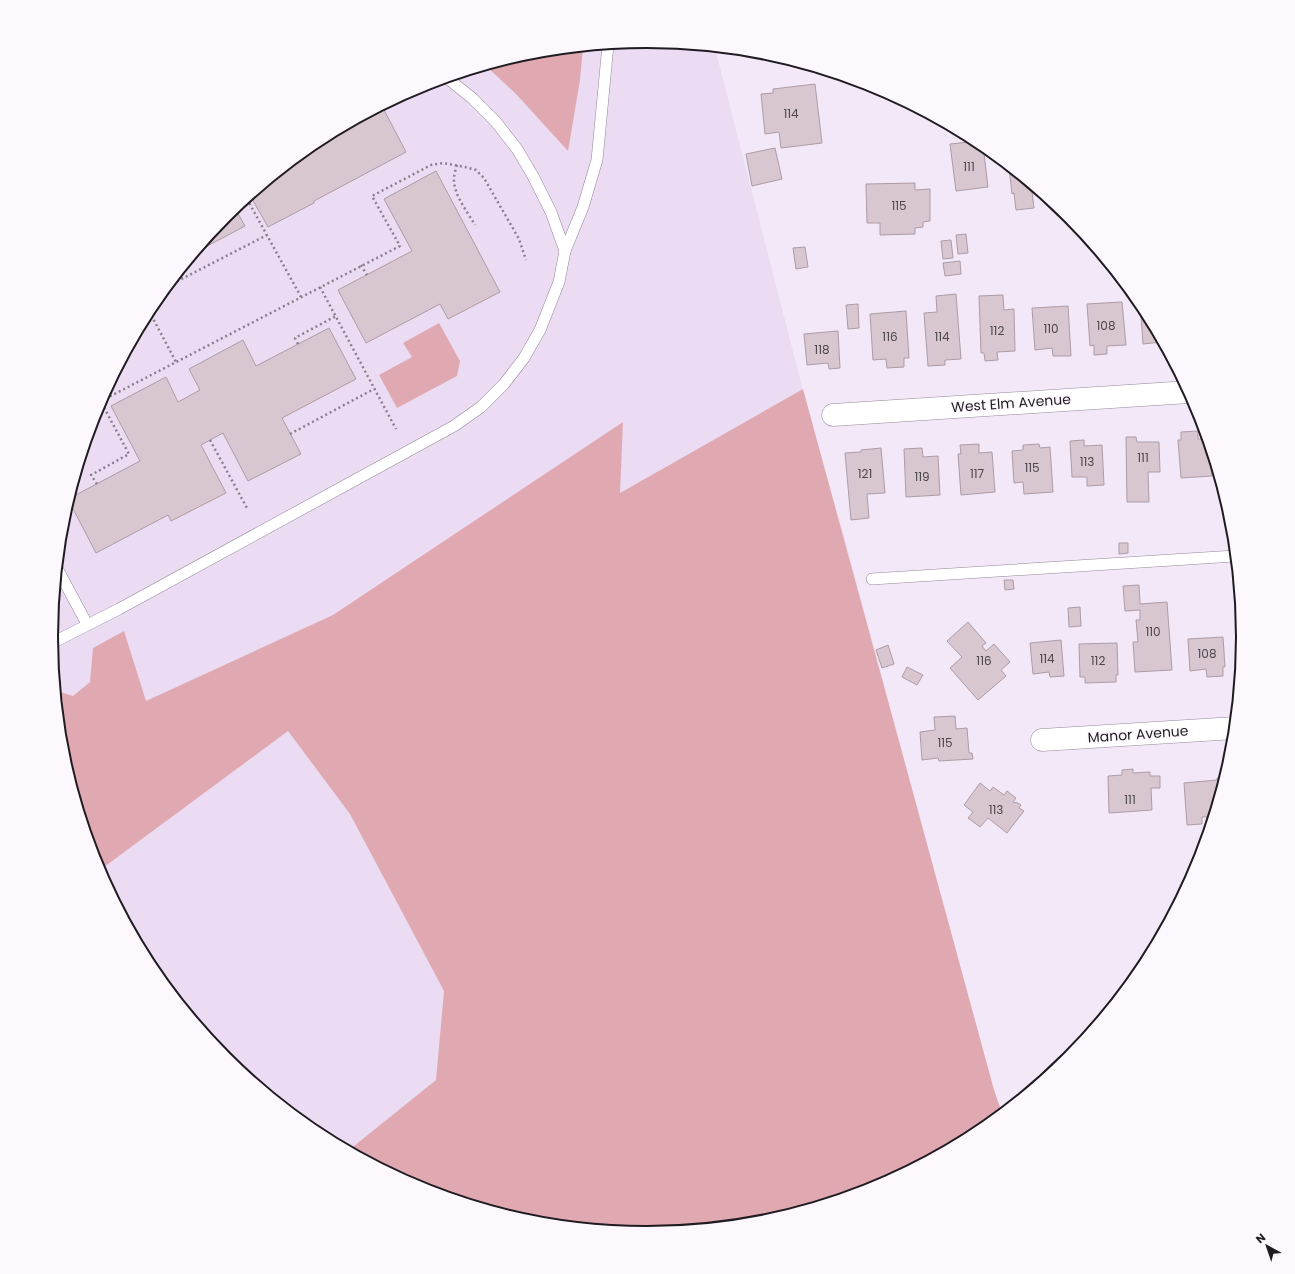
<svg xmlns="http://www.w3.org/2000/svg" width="1295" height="1274" font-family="Poppins,sans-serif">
<rect width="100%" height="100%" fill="#f2e8f8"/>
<!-- built -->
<path fill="#ebdcf3" d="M648,41L715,48L816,441L842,529L994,1090L1002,1113L978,1133L875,1188L764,1222L647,1233L531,1221L419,1188L316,1132L226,1058L152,968L97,865L63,753L52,637L63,521L97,409L152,306L226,215L317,141L420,86L531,52Z"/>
<!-- green -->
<g fill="#e0a9b1">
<path d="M583,47L580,80L568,151L516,94L486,66L531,52Z"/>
<path d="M439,323L460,361L457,376L397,408L379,375L412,357L403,343Z"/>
<path d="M803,389L994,1090L1002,1113L978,1133L875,1188L764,1222L647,1233L531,1221L419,1188L349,1150L436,1080L444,991L350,814L288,731L100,870L97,865L63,753L57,691L73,696L90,682L93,648L124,631L146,701L333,615L623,422L620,493Z"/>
</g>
<!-- building -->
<g fill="#d8c6d0" stroke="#ad9ca5">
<path d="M815,84L822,143L781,148L779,132L765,134L761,94L773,93V89Z"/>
<path d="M382,106L406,152L314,201V203L268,227L251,197L244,201L317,141Z"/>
<path d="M978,141L983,145L988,187L956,191L950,144Z"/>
<path d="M775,148L782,179L752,186L746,154Z"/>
<path d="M1009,167L1039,191L1032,192L1034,208L1016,210L1014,193L1012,194Z"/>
<path d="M436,171L500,292L448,319L440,304L366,343L338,290L412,251L384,199Z"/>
<path d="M915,183V190L930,189V221L923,222V227L915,228V234L880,235V223H867L866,184Z"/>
<path d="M235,208L245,226L196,252L226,215Z"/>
<path d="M966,234L968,253L958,254L956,235Z"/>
<path d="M951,240L953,258L943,259L941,241Z"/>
<path d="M805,247L808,267L796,269L793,248Z"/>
<path d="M960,261L961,274L945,276L943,263Z"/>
<path d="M956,294L961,359L945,360V365L928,366L924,313L937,312L936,296Z"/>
<path d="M1003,295L1004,310L1014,309L1015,351L997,352L998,360L985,361L984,353H981L979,296Z"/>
<path d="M1122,302L1126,345L1107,346V354L1094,355V345L1090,346L1087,304Z"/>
<path d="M1140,302L1143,306L1166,349H1162V342L1143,344Z"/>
<path d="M858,304L859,328L848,329L846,305Z"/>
<path d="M1068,306L1071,356H1053L1052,348L1035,350L1032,308Z"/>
<path d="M906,311L909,358H904V367L887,368L886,359L873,360L870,314Z"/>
<path d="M329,328L356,379L282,418L301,454L248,481L223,433L201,445L226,493L171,521L168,515L96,553L69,501L70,498L140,461L111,406L166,377L178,402L200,390L189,369L243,340L256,366Z"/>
<path d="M838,331L840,368L829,369L828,363L807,365L804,334Z"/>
<path d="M1198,431V439H1207L1210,449L1212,476L1181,478L1178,440H1181V432Z"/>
<path d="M1126,437H1136L1137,442H1159L1160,472H1148L1149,502H1127Z"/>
<path d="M1084,440V446L1102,445L1104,485L1087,486V477H1072L1070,441Z"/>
<path d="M979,444V453L992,452L995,492L961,495L958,454H961L960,445Z"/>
<path d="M1039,444L1040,448L1050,447L1053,492L1024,494L1023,482L1014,483L1012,451L1023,450V445Z"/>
<path d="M881,448L885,493L867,494L869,518L851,520L845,453L861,452V450Z"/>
<path d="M922,448L923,457L938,456L940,495L906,497L904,449Z"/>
<path d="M1119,543H1128V553L1119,554Z"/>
<path d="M1004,580H1013L1014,589L1005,590Z"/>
<path d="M1139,585L1140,604L1167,602L1172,670L1135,672L1133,642H1138L1136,620H1140V610L1125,611L1123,586Z"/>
<path d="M1080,607L1081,626L1069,627L1068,608Z"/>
<path d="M968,622L986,643L982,646L986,651L994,644L1010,662L1001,670L1006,676L978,700L950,668L962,657L947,641Z"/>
<path d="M1240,622H1242L1243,637L1242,650Z"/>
<path d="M1223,637L1225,667H1223V676L1207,677L1206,669L1190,671L1188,639Z"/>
<path d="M1061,640L1064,676L1050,677L1049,672L1033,674L1030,643Z"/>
<path d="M1117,643L1118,675H1116V682L1085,683V677H1080L1079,644Z"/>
<path d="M888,645L894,664L882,668L876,650Z"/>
<path d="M907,667L923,675L917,685L902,677Z"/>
<path d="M955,716L956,729L967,728L969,753H972L973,759L939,761L938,758L922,760L920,732L935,730L934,717Z"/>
<path d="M1133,769V773L1150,772V776H1160V788H1151L1152,810L1109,813L1108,776L1122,775V770Z"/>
<path d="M1217,778H1225L1213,817H1202V824L1187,825L1184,783L1217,780Z"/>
<path d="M980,783L990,791L993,787L1004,795L1007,791L1016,798L1013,802L1015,803L1016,802L1021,805L1019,808L1024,811L1007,833L988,818L980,827L968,818L973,812L964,805Z"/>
</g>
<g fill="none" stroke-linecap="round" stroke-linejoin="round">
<!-- service casing -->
<g stroke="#928897" stroke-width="12">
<g id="service">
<path d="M565,251L583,207L597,160L608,45"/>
<path d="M58,570L87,624"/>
<path d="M872,579L1235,556"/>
<path d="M52,643L119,609L454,426L481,407L504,384L524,358L540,330L559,282L565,251L551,212L533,176L517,149L496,122L472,98L447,78"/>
</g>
</g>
<!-- minor casing -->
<g stroke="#928897" stroke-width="23">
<g id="minor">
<path d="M833,415L1189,392"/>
<path d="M1042,740L1235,728"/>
</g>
</g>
<!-- path -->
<g stroke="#88818c" stroke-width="2.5" stroke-dasharray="2 3" stroke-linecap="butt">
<path d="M457,165C456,169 454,174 454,178C453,194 467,211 475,225"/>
<path d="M247,199L301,297"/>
<path d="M361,265L367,275"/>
<path d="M168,286L267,235"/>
<path d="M320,287L396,429"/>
<path d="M149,311L176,362"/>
<path d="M298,344L295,338L336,316"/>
<path d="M101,401L400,246L372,196L431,165L443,163L465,167L476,170L484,178L519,239L526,260"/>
<path d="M290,434L374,389"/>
<path d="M210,440L248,510"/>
<path d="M97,484L91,475L129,454L101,402"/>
</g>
<!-- service -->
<use href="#service" stroke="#fff" stroke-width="11"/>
<!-- minor -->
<use href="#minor" stroke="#fff" stroke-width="22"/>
</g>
<g text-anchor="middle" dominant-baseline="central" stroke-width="3" stroke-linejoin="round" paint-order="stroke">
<!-- number labels -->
<g font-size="12" fill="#4d464d">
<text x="791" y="113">114</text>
<text x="969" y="166">111</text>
<text x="899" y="205">115</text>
<text x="1106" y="325">108</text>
<text x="1051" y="328">110</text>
<text x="997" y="330">112</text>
<text x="890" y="336">116</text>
<text x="942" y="336">114</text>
<text x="822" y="349">118</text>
<text x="1143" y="457">111</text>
<text x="1087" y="461">113</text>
<text x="1032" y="467">115</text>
<text x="865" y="473">121</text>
<text x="977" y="473">117</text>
<text x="922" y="476">119</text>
<text x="1153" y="631">110</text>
<text x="1207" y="653">108</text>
<text x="1047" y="658">114</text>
<text x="984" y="660">116</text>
<text x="1098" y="660">112</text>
<text x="945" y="742">115</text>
<text x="1130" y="799">111</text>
<text x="996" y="809">113</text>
</g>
<!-- street labels -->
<g font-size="14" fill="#1f1b21" stroke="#fcf8fe">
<text transform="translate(1011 403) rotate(-4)">West Elm Avenue</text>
<text transform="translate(1138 734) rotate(-4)">Manor Avenue</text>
</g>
</g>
<!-- crop -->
<path d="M0 0H1295V1274H0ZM58 637a589 589 0 1 1 1178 0a589 589 0 1 1-1178 0Z" fill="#fcf8fe" fill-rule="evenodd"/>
<path fill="none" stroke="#1f1b21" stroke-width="2" d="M58 637a589 589 0 1 1 1178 0a589 589 0 1 1-1178 0Z"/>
<!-- north arrow -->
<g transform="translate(1267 1246) rotate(320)" stroke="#fcf8fe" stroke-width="3" paint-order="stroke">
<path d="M0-3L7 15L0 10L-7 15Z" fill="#1f1b21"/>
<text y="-6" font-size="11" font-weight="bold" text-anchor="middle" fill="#1f1b21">N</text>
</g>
</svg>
